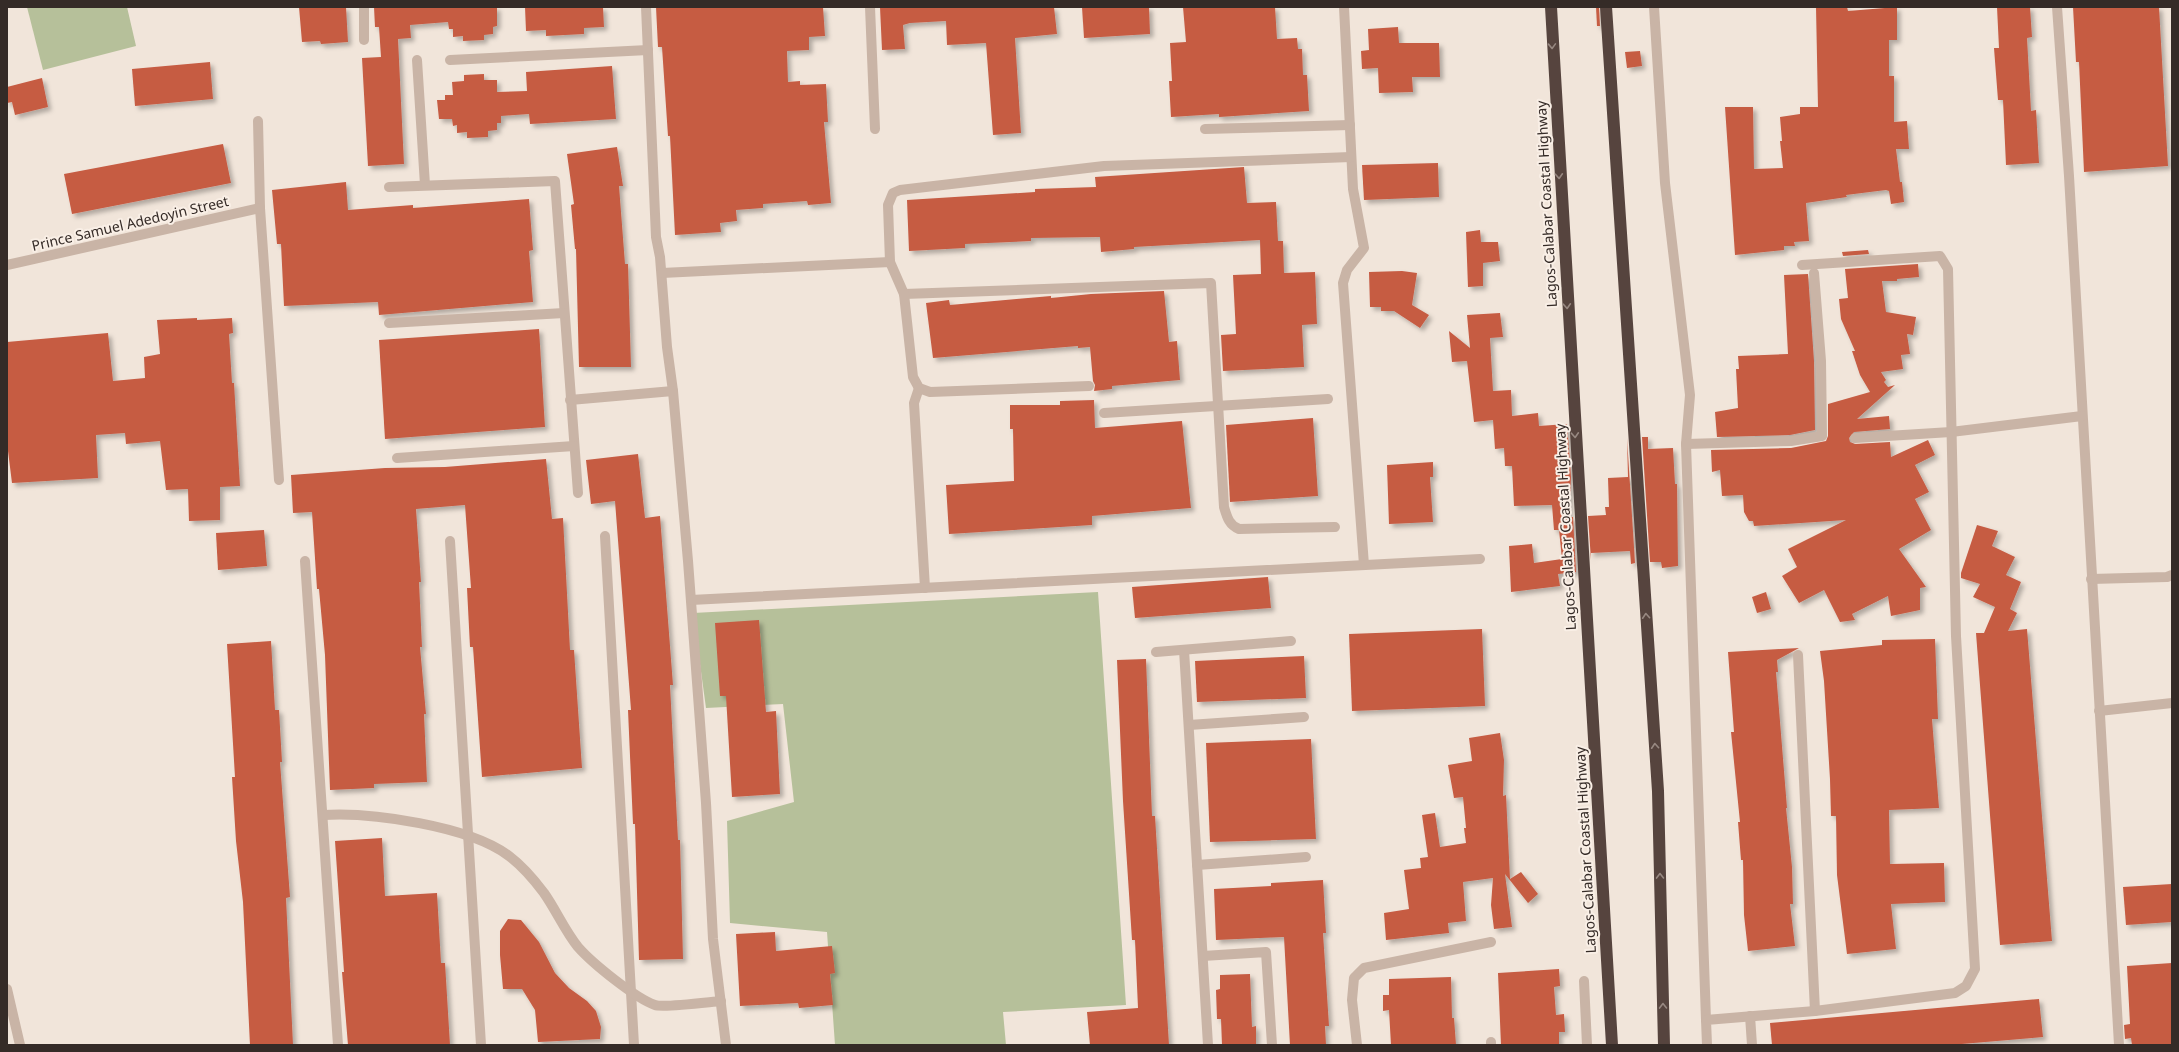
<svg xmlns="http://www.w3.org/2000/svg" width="2179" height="1052" font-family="'Noto Sans',sans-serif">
<defs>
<filter id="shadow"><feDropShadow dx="3.5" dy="3.5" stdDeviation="2" flood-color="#0004"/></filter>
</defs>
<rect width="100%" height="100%" fill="#f1e5da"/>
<!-- green -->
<g fill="#b6c09a">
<path d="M27,7H127L136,46L43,70Z"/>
<path d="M1098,592L1126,1005L1003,1012L1006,1045H835L827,932L730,923L727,821L794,802L783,704L706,708L693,613Z"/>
</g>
<!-- building -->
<g fill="#c65b43" filter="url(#shadow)">
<path d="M299,7H346L348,42L321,44L320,41L302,42Z"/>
<path d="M374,7H497V26L493,27V34L484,35V40L463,41V36L453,37V29H449L448,22L410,25L411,38L398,39L404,164L368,166L362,58L381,57L379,27H375Z"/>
<path d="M525,7H603L604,27L584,28V34L546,36V30L526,31Z"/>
<path d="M656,7H823L825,36L809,37V50L787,51L788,82L800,81V85L826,84L828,122H824L831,203L808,205L807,201L763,204V208L736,210L737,221L720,223L721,232L675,235L670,136H668L662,47H658Z"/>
<path d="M880,7H1054L1057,34L1015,38L1021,133L993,135L986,43L947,45L946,21L910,23L903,25L905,49L882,50Z"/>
<path d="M1082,7H1149L1150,34L1084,38Z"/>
<path d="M1183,7H1275L1277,39L1297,38L1298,49H1302L1303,75H1307L1309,111L1219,117V114L1171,117L1169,81H1172L1170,43L1186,42Z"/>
<path d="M1596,7H1599L1600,26H1597Z"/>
<path d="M1816,7H1847L1848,11L1897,7V40H1889V76H1894V122L1907,121L1909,149H1896L1900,182H1902L1904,202L1891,204L1889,191L1886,190L1846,195L1847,197L1806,203L1809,241L1794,242L1795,246H1784V250L1735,255L1725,107H1753L1754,169L1783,168L1780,141H1782L1780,117L1800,114V107H1818Z"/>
<path d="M1997,7H2030L2032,37L2027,38L2031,111L2036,110L2039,163L2006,165L2003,100H1998L1994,48H1999Z"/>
<path d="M2073,7H2159L2168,166L2084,172L2079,62H2076Z"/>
<path d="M1398,27L1399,43H1439L1440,77H1412L1413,92L1379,93L1378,68L1362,69L1361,51L1369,50L1368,29Z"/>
<path d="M1640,51L1642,66L1627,68L1625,52Z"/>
<path d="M210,62L213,99L135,106L132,69Z"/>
<path d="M612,66L616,119L530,124L529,114L501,116V123H497V130L488,131V137L467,138V132L457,133V125L453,126L452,119H439L437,100H445V95H453L452,82L464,81V75L484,74V80H497V92L527,91L526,72Z"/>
<path d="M42,78L48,107L15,115L12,102L7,103V87Z"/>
<path d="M223,144L231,183L72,214L64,174Z"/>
<path d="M617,147L623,186H619L625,264H628L631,367H579L576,249H575L571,205L574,204L567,154Z"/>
<path d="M1438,163L1439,197L1364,200L1362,165Z"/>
<path d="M1244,167L1247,203L1276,202L1278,241H1283L1284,273L1315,272L1317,324L1302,325L1304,367L1223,371L1221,335L1236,334L1233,275L1261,274L1260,240L1134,247V249L1101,252L1100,237L1031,238V241L965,244V248L909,251L907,200L1035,192V189L1096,187L1095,177Z"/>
<path d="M346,182L348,210L413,205V208L529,199L533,250L529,251L533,302L379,315L378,302L284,306L281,244H277L272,190Z"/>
<path d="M1480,230L1481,242H1498L1500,261L1483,263V286L1468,287L1466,232Z"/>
<path d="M1868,250L1869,254L1843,256L1842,252Z"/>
<path d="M1918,264L1919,277L1897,279V281H1882L1886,312L1916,317L1913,335L1907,334L1910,354L1901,355L1903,369L1881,372L1886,380L1884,382L1888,387L1895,385L1857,419L1889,416L1890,429L1854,432L1849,438L1850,442L1855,444L1890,442L1891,457L1928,440L1935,455L1915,465L1929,492L1915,499L1931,530L1899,549L1926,587L1920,588V610L1891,616L1888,596L1852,614L1855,620L1840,622L1824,590L1799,603L1782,576L1797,567L1788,549L1846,520L1754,526L1753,521H1749L1744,512L1743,495L1722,496L1720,470L1712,472L1711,450L1791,448L1826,441L1828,436V404L1870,392L1860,375L1852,351H1855L1841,319L1839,299L1848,298L1845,269Z"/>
<path d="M1402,271L1417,273L1412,305L1429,315L1420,328L1394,311H1381V307H1370L1369,272Z"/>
<path d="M1808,274L1814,361L1815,430L1790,435L1717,437L1715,412L1738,408L1736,369H1739L1738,356L1788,354L1784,275Z"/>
<path d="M1164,291L1169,342L1177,341L1180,380L1112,386V389L1094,391L1095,385L1093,381L1090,347L1078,348V346L933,358L926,303L949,300L950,305L1051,296V298L1091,294Z"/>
<path d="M1500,313L1503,337L1490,338L1493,391L1511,390L1512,416L1538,413L1539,426L1567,424L1571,477L1569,517H1573L1576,572L1558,574L1560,586L1511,592L1509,546L1532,544L1534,563L1562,559L1559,530H1554L1552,505L1514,506L1512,466H1505L1504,448L1495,449L1493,420L1474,422L1467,361L1452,362L1449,331L1470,348L1467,315Z"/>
<path d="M197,318V320L232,318L233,333L229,334L232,383H234L240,486L220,487V520L189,521L188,489L166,490L160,441L126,444L125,433L96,435L98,478L12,483L7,443V342L108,333L113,381L145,378L144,357L160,354L157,320Z"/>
<path d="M539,329L545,427L385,439L379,340Z"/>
<path d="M1094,400L1095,428L1182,421L1191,508L1092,516V525L949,534L946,485L1014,481L1013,429H1010V405H1060V401Z"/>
<path d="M1313,418L1318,496L1230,502L1226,425Z"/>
<path d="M1642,437H1648V449L1673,448L1675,484H1677L1678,566L1662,568L1661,562H1650Z"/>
<path d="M1627,438L1635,563L1631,564L1630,551L1591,553V560L1588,516L1606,515L1605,507H1609L1608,478L1628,477Z"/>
<path d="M638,454L645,518L660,516L673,685H670L678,840H680L683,959L639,960L635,824H633L628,710H631L615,501L591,504L586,460Z"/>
<path d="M546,459L552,519L563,518L570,650H574L582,768L482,777L473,647H470L467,588H471L465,505L416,509L421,582H419L422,647H420L426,714H424L427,782L374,784V788L330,790L325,655L319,589H317L312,512L293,513L291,475L385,468L445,467Z"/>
<path d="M1433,462V477H1430L1433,522L1389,524L1387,465Z"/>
<path d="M1977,525L1998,531L1992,546L2015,557L2006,575L2021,582L2010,609L2017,613L2008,631L2027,629L2052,941L2000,945L1976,633H1984L1995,607L1973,597L1980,584L1961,578V573Z"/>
<path d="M264,530L267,566L218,570L216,533Z"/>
<path d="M1268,577L1271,608L1135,618L1132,587Z"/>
<path d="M1766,592L1771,609L1757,613L1752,597Z"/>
<path d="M759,620L766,712L776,711L780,794L732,797L726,696H720L715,623Z"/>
<path d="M1482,629L1485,706L1352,711L1349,634Z"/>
<path d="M1935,639L1938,719H1932L1939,808L1889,810L1890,864L1944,863L1945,902L1891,904L1896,949L1847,954L1837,875L1836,816H1831L1830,779L1824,681L1820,651L1882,645V640Z"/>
<path d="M271,641L275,710H279L282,762H280L290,897L286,898L293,1045H250L243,902L236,841L232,777H235L227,644Z"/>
<path d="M1799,648L1777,660L1778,672H1776L1787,808H1786L1792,867L1793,904H1790L1795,946L1748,951L1744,915L1743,860H1741L1738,822H1740L1731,732H1734L1728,652Z"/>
<path d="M1304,656L1306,698L1197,702L1195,661Z"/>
<path d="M1146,659L1152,816H1155L1169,1045H1090L1087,1012L1138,1008L1135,940H1132L1123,801L1117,660Z"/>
<path d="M1500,733L1504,760L1503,796L1506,795L1510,879L1521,872L1538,894L1528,903L1505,874L1512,927L1494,929L1491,905L1493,878L1463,882L1466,921L1448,923L1449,933L1386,940L1384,913L1409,909L1404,870L1421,868L1420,858L1428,857L1422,815L1435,813L1440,847L1466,843L1464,828H1466L1463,797L1454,798L1448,765L1472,761L1469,738Z"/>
<path d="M1311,739L1316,839L1210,842L1206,743Z"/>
<path d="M382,838L385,896L437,893L441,963H445L450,1045H348L342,972H344L335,841Z"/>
<path d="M1323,880L1326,933H1323L1329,1026H1325L1326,1045H1290L1284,937L1216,940L1214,889L1271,886V883Z"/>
<path d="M2172,884V922L2126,925L2123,887Z"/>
<path d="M508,919L521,920L539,942L555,973L569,988L587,1001L596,1011L601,1027L600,1039L538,1042L535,1010L522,989H503L500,955V931Z"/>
<path d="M775,932L776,951L832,946L835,973L830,974L833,1005L799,1008L798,1003L740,1006L736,934Z"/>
<path d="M2172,963V1045H2132L2131,1038L2125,1039L2124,1025L2130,1024L2127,966Z"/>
<path d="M1559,969L1560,986L1554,987L1556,1015L1564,1014L1565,1032H1559V1045H1501L1498,973Z"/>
<path d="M1250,974L1252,1027L1256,1026V1045H1222L1221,1019H1217L1216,990L1220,989V975Z"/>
<path d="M1451,977L1452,1018H1454L1456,1045H1391L1389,1010L1383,1011V995H1389V979Z"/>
<path d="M2039,999L2043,1037L1950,1045H1772L1770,1023Z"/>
</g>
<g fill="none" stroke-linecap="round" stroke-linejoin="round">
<!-- minor -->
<g stroke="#c9b4a6" stroke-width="10">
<path d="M364,7V40"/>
<path d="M646,7L656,237L660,257L667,347L673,391L688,561L706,803L713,939L726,1045"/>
<path d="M870,7L875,129"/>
<path d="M1344,7L1353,189L1364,248L1347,270L1343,283L1364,565"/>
<path d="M1654,7L1665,183L1690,395L1686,444L1706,1020"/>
<path d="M2057,7L2069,176L2119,1045"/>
<path d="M417,60L425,185"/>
<path d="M450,60L648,50"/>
<path d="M258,121L260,208L279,480"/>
<path d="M1205,129L1350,125"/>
<path d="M389,187L555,181L578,493"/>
<path d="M890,262L888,205L893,193L900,190L1104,166L1351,157"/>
<path d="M7,265L260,208"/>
<path d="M662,273L890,262L904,294L1211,283L1224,507C1227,517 1229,525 1239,529L1335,527"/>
<path d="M904,294L913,377L919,388L930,392L1089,386"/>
<path d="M389,323L564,313"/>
<path d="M919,388L914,403L925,588"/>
<path d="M570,400L673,391"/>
<path d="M1104,413L1328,399"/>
<path d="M1855,438L1951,432L2082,416"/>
<path d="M1686,444L1791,441L1822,436L1821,361L1814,273"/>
<path d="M397,458L574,446"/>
<path d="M605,536L634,1045"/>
<path d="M450,541L481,1045"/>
<path d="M305,561L338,1045"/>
<path d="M2091,579L2167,577L2172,575"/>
<path d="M691,600L1480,559"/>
<path d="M1184,650L1208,1045"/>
<path d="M1156,652L1291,641"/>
<path d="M1798,655L1815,1011"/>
<path d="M2099,711L2172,703"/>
<path d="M1189,725L1304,717"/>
<path d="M323,815C371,812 470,826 509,856C521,865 535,881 544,893C556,910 565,931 578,947C592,963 635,998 655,1005C663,1008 709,1002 721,1001"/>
<path d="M1197,865L1306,857"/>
<path d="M1203,956L1266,952L1272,1045"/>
<path d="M1584,981L1587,1045"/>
<path d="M7,989L20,1045"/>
<path d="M1750,1016L1752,1045"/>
<path d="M1491,1042V1045"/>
<path d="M1357,1045L1352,1000L1354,978L1364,968L1491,942"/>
<path d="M1707,1045L1706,1020L1815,1011L1955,993L1966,986L1975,969L1956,636L1948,269L1940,256L1802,265"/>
</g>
<!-- highway -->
<g stroke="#56443e" stroke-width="12">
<path d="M1551,7L1612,1045"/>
<path d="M1606,7L1658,791L1664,1045"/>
</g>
</g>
<!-- one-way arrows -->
<defs><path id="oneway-chevron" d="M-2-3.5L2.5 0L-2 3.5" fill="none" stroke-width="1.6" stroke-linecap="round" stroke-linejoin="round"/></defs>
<g stroke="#978881">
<use href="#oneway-chevron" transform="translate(1552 46) rotate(88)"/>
<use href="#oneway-chevron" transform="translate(1559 176) rotate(87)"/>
<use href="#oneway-chevron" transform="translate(1567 306) rotate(87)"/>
<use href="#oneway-chevron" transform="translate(1575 435) rotate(87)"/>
<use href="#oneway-chevron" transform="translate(1646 616) rotate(-94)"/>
<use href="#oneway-chevron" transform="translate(1655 746) rotate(-94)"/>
<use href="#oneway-chevron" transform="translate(1660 876) rotate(-91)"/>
<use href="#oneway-chevron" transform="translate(1663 1006) rotate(-91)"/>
</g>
<g text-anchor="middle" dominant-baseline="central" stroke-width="4" stroke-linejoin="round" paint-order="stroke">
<!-- street labels -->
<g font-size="14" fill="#352b27" stroke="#f9efe6">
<text transform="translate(1546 204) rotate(-93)">Lagos-Calabar Coastal Highway</text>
<text transform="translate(130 223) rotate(-13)">Prince Samuel Adedoyin Street</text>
<text transform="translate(1565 527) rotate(-93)">Lagos-Calabar Coastal Highway</text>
<text transform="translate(1585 850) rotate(-93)">Lagos-Calabar Coastal Highway</text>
</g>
</g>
<!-- border -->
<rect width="2179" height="1052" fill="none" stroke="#352b27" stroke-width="16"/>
</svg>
